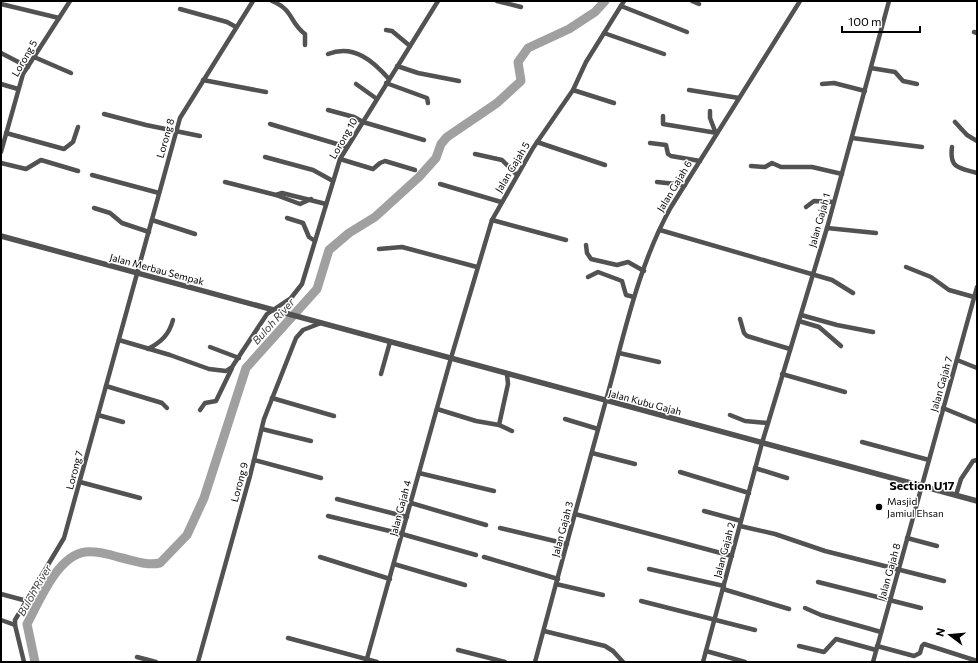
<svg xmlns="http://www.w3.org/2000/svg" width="978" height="663" font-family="Commissioner,sans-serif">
<rect width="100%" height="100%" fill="#fff"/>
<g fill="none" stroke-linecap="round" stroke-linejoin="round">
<!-- river -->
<path stroke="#a0a0a0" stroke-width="9" d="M35,662L27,624C39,602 57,556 85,552C96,551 108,554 118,557C132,560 146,566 160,563L187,535L204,498L246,368L317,289L329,250L349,233L375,217L419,177L436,158L441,144L447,137L497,103L521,81L518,62L528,48L569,29L595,12L605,1"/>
<!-- minor -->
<g stroke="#525252" stroke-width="4.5">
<path d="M272,1C294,10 289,22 305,34V45"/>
<path d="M497,1L521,7"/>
<path d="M692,1L699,4"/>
<path d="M1,4L59,18"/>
<path d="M621,6L687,32"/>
<path d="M180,9L227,22L236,27"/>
<path d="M386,30L392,31L410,46"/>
<path d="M974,32L977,33"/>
<path d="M604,33L664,54"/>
<path d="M1,53L28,67"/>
<path d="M328,54C354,44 373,61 389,79"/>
<path d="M34,57L71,73"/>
<path d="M397,66L418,73L459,81"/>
<path d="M871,68L895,72L903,81L917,84"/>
<path d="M203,80L266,92"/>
<path d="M386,83L427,98L428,103"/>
<path d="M1,84L18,89"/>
<path d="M356,84L377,99"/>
<path d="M822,84L834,83L865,91"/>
<path d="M573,90L614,103"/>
<path d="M689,90L739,98"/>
<path d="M328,110L354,117L363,122L424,140"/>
<path d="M710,111V118L715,131"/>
<path d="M104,114L146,125L200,136"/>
<path d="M663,116V124L717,133"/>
<path d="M955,122L967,135L977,141"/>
<path d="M270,124L347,147"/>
<path d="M6,133L64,149L73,142L78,127"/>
<path d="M852,138L922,147"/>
<path d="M537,142L605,165"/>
<path d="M650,143L666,145L668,154L671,156L700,161"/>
<path d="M952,147C949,169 960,168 977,173"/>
<path d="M1,152L23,74L70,1"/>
<path d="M475,154L502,160L517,175"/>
<path d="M265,157L313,170L333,181"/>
<path d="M340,159L373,169L380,163L385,161L415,170"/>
<path d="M1,163L26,169L41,160L78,171"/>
<path d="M751,166L765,167L772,163L781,167H812L842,174"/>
<path d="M92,175L159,193"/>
<path d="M225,182L276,195L282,193L326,204"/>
<path d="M657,182L685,185"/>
<path d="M440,184L501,202"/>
<path d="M276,195L300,204L311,199"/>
<path d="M806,207L814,201L834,202"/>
<path d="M94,208L110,213L122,223L149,232"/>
<path d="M287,218L303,223L309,237L315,241"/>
<path d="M152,220L195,234"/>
<path d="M492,220L566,240"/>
<path d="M827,228L876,233"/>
<path d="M660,230L832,280L853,293"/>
<path d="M586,245L587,253L591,259L617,265L628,262L644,271"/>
<path d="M379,249L402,247L477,267"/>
<path d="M906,267L931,277L949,290L974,297"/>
<path d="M588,277L598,272L622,281L626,295L634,297"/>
<path d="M801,315L837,325L873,332"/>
<path d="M740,319L744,333L747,336L790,349"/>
<path d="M799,321L819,327L841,346"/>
<path d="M119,340L170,355L209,369L226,371L232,367L267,314L291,298L302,284L340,159L438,1"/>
<path d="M210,347L239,358"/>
<path d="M148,349C161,342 169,335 173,320"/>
<path d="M619,353L659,362"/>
<path d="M957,360L977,368"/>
<path d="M381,374L390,342"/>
<path d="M782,374L845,392"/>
<path d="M106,386L162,403L167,408"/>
<path d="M272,398L334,416"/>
<path d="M943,408L977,422"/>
<path d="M437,409L476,421L499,425L512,431"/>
<path d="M200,410L205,403L216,401L232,368"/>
<path d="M98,415L123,422"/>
<path d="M730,415L745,421L768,423"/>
<path d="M565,419L598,429"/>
<path d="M499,425L508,384L507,374"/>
<path d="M262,429L311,441"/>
<path d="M862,442L929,460"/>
<path d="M592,453L635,464"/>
<path d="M254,460L321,478"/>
<path d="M755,468L787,478"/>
<path d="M680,472L749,493"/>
<path d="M419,473L494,491"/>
<path d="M80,482L140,498"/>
<path d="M956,495L961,479L973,461L977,460"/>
<path d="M337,499L407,517"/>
<path d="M411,503L486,525"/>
<path d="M704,511L741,521"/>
<path d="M575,514L732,556"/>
<path d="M328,516L402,534L476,555"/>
<path d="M740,526L775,534L825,551L944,581"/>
<path d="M500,528L567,544"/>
<path d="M907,538L937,546"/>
<path d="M320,557L390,579"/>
<path d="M484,557L558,579"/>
<path d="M394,564L465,585"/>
<path d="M649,569L724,586"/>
<path d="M818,582L921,608"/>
<path d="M556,584L603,595"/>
<path d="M723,589L789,609"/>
<path d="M1,594L27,601"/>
<path d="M641,601L755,630"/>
<path d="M805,608L821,615L881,632"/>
<path d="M1,620L15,625"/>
<path d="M544,631L605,646L613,651L623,662"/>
<path d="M288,638L377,662"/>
<path d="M799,646L824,652L836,639L876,650"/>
<path d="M877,646L914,656L920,653L922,646L924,644L977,661"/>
<path d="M458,650L505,662"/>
<path d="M706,651L745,662"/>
<path d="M137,657L156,662"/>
<path d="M24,662L15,625V620L64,538L180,118L253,1"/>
<path d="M198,662L250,476L264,419L296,338L303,330L321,323"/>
<path d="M366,662L451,358L492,220L533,148L573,90L586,62L624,1"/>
<path d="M535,662C559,572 583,483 608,393C625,331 639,264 671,207L800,1"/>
<path d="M703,662L762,443L827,228L889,1"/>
<path d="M873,662L977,287"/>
</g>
<!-- tertiary -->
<path stroke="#525252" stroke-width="5.5" d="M1,236L977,501"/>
</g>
<!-- markers -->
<circle fill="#000" stroke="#fff" stroke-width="1.5" cx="879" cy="507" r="4"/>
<g text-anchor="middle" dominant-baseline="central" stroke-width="3" stroke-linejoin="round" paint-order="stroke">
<!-- street labels -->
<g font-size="10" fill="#000" stroke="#fff">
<text transform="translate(24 58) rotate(-60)">Lorong 5</text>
<text transform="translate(165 138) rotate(-74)">Lorong 8</text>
<text transform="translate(343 138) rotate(-60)">Lorong 10</text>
<text transform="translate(512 167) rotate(-59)">Jalan Gajah 5</text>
<text transform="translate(674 186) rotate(-59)">Jalan Gajah 6</text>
<text transform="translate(819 220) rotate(-74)">Jalan Gajah 1</text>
<text transform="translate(157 269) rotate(15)">Jalan Merbau Sempak</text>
<text transform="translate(941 384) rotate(-74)">Jalan Gajah 7</text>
<text transform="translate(645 402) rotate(15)">Jalan Kubu Gajah</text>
<text transform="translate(74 470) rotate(-75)">Lorong 7</text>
<text transform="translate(239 482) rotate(-75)">Lorong 9</text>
<text transform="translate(400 508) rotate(-75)">Jalan Gajah 4</text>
<text transform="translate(562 529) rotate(-75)">Jalan Gajah 3</text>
<text transform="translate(724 550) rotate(-75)">Jalan Gajah 2</text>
<text transform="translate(889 571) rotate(-74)">Jalan Gajah 8</text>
</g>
<!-- poi labels -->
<g font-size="10" fill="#000" stroke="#fff" text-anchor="start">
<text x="887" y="501">Masjid<tspan x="887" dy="12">Jamiul Ehsan</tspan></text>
</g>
<!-- water labels -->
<g font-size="11" font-style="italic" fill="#414141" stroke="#fff">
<text transform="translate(273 321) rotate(-48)">Buloh River</text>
<text transform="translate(34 590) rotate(-60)">Buloh River</text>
</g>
<!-- quarter labels -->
<g font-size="12" font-weight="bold" fill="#000" stroke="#fff">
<text x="922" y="485">Section U17</text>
</g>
</g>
<!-- border -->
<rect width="978" height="663" fill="none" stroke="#000000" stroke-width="4"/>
<!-- north arrow -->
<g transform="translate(950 635) rotate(286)" stroke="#ffffff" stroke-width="3" paint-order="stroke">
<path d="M0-3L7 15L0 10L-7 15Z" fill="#000000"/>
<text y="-6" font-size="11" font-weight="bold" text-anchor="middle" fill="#000000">N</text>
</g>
<!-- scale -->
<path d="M842 26v6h78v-6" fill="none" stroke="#000000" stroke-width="2"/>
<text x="848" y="26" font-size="12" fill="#000000" stroke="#ffffff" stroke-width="3" paint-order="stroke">100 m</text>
</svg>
